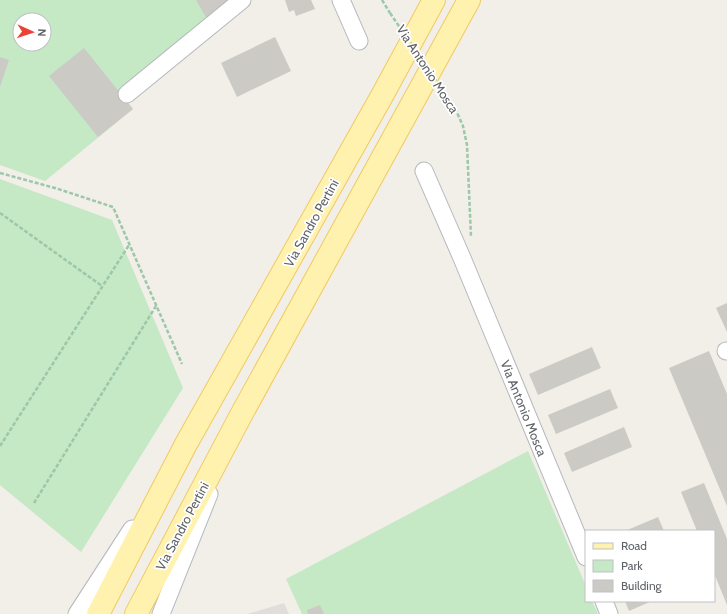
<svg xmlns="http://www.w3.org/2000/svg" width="727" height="614" font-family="Cabin,sans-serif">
<rect width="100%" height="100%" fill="#f1efe8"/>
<!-- industrial -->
<path fill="#e0deda" d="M284,603L289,614H247Z"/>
<!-- green -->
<g fill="#c5e8c5" fill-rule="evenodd">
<path d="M0,0H232L119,92L133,109L45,181L0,165ZM20,20H44V44H20Z"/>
<path d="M0,179L112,220L183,388L81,552L0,485Z"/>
<path d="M528,451L586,586V601H592L598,614H302L286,579Z"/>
</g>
<!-- building -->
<g fill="#cccac5">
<path d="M196,0H232L207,19Z"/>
<path d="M285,0H311L315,9L296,16L294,10L289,12Z"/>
<path d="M275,37L291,71L237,97L221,63Z"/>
<path d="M84,48L133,109L98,137L49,76Z"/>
<path d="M0,57L9,60L0,87Z"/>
<path d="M727,303V332L716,308Z"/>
<path d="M592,347L601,368L538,395L529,374Z"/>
<path d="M709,351L727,394V506L669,368Z"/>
<path d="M610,389L618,408L556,434L548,415Z"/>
<path d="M624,427L632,447L572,472L564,453Z"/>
<path d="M704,483L727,539V605L714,573V531H697L681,492Z"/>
<path d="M658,517L664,531H625Z"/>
<path d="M625,601H652L629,611Z"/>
<path d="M320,605L324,614H308L307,610Z"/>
</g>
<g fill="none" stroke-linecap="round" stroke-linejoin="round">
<!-- minor casing -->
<g stroke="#b5b8bc" stroke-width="19">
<g id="minor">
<path d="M341,0L359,41"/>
<path d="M127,94L242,0"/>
<path d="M424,171L462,258L586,557"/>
<path d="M726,351H727"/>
<path d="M604,601L609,614"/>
<path d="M77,614L132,529"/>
<path d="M161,614L209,494"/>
</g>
</g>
<!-- major casing -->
<g stroke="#f2c960" stroke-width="24">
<g id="major">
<path d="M98,614L186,444L383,94L434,0"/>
<path d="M136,614L240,417L469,0"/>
</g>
</g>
<!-- path -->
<g stroke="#9cc7a9" stroke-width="2.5" stroke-dasharray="4 2" stroke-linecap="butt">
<path d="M382,0L390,13"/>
<path d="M455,108L463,126L467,145L471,237"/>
<path d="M0,173L55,188L113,207L182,364"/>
<path d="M0,213L102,286"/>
<path d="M0,446L129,245"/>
<path d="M34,503L156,306"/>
</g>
<!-- minor -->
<use href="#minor" stroke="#fff" stroke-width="17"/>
<!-- major -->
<use href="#major" stroke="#fff2af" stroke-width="22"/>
<!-- path-bridge -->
<path stroke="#9cc7a9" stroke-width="2.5" stroke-dasharray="4 2" stroke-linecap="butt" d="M390,13L455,108"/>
</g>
<g text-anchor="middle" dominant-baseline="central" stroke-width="3.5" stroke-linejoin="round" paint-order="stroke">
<!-- street labels -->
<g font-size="13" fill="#5f6368" stroke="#fff">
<text transform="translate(428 69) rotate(57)">Via Antonio Mosca</text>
<text transform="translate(311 223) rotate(-61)">Via Sandro Pertini</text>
<text transform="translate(524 408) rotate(68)">Via Antonio Mosca</text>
<text transform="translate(182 526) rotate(-62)">Via Sandro Pertini</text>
</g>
</g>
<!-- legend -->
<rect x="585" y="530" width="130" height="72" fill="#ffffff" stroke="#bfc1c3"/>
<rect x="593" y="543" width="20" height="6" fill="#fff2af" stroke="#bfc1c3"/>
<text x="621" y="550" font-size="12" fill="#5f6368">Road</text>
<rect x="593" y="560" width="20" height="12" fill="#c5e8c5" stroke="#bfc1c3"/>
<text x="621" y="570" font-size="12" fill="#5f6368">Park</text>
<rect x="593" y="580" width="20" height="12" fill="#cccac5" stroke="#bfc1c3"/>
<text x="621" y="590" font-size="12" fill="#5f6368">Building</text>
<!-- north arrow -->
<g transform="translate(32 32) rotate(93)"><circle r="19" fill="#ffffff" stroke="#bfc1c3"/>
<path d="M0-3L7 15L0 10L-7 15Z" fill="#ea4335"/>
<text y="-6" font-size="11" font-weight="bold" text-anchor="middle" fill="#5f6368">N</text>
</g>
</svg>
